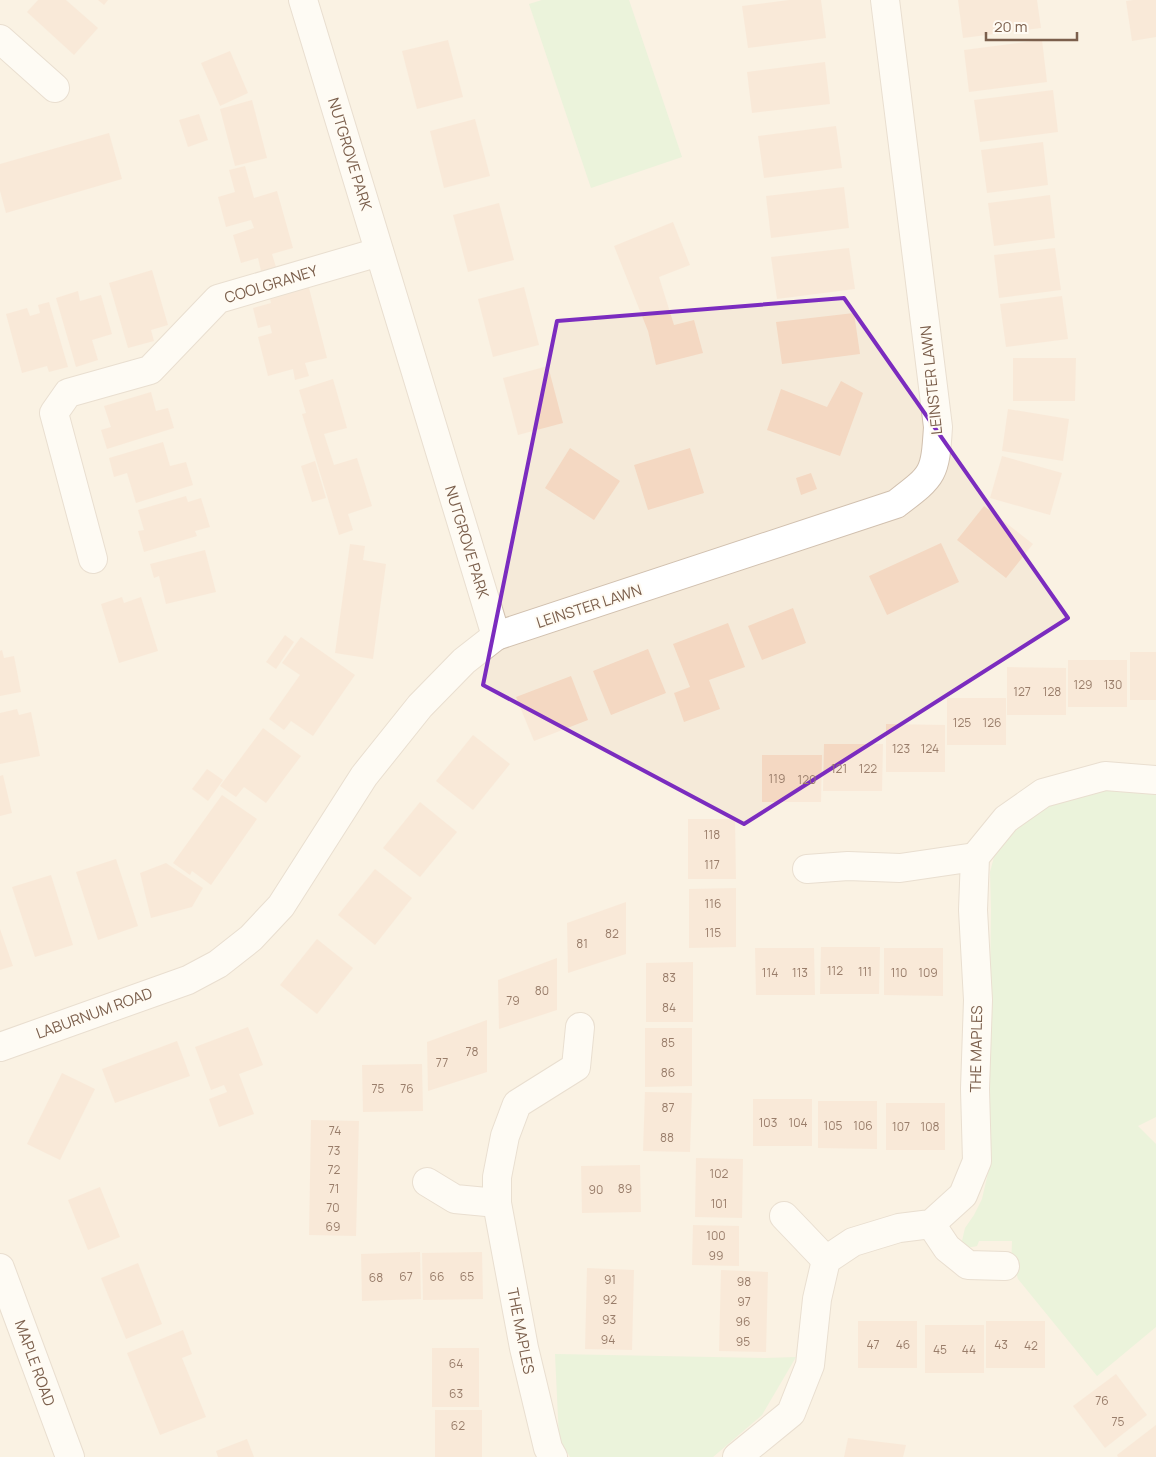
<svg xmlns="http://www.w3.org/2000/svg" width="1156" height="1457" font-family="Manrope,sans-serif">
<rect width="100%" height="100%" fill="#fdf7eb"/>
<!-- residential -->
<rect fill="#f5ead9" x="0" y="0" width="1156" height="1457"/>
<!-- green -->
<g fill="#d5edc8">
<path d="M542,0H629L682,157L591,188L529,4Z"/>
<path d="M1156,789V1117L1138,1126L1156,1144V1327L1097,1376L1018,1279L1016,1272H1011L1012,1241H979L977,1246C969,1248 966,1248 962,1241L965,1228L974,1215L982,1199L991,1160L989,1074L991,909L990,872L1000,835L1012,820L1073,796L1112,790Z"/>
<path d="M555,1354L766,1358L796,1357L762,1415L713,1457H570L559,1439Z"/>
</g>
<!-- building -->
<g fill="#f4d8c2">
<path d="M38,0H66L98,28L74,55L27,12Z"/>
<path d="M98,0H108L104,5Z"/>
<path d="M789,0H821L826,38L748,48L742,6Z"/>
<path d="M958,0H1037L1041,28L963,38Z"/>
<path d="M1133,0H1156V37L1132,41L1126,1Z"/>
<path d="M448,40L463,97L417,109L402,51Z"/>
<path d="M1042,40L1047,82L969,92L964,50Z"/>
<path d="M230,51L248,93L220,106L201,63Z"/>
<path d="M825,62L830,104L752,113L747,72Z"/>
<path d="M1053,90L1058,132L980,142L974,100Z"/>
<path d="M252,100L267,158L235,166L220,109Z"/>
<path d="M199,114L208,140L188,147L179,120Z"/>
<path d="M475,119L490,176L444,188L430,131Z"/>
<path d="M836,126L842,168L764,178L758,136Z"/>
<path d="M109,133L122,179L6,213L0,191V164Z"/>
<path d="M1043,142L1048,185L987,193L981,150Z"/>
<path d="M245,166L254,198L277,191L293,248L272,254L276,267L261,271L258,258L241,263L233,235L254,228L251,220L226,227L218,197L235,192L229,170Z"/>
<path d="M844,187L849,228L771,238L766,196Z"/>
<path d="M1050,195L1055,238L994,246L988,203Z"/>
<path d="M499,203L514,260L468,272L453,215Z"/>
<path d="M673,222L690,265L659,277L674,325L694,320L703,353L656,365L648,331L614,246Z"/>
<path d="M849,248L855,289L777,299L771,257Z"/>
<path d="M1055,248L1061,290L999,298L994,255Z"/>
<path d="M152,270L168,325L151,330L154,341L128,348L109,283Z"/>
<path d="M308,284L327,358L305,363L309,376L295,380L293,369L268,376L258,337L272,333L270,325L258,328L253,308L271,303L269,294Z"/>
<path d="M524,287L539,345L493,357L478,299Z"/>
<path d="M78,291L80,301L101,295L112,334L92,340L98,360L76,367L56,298Z"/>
<path d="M1062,296L1068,339L1006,347L1000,304Z"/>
<path d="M49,302L68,367L49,372L47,366L22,373L6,314L27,308L30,316L40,313L38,305Z"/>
<path d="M854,313L860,354L782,364L776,322Z"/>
<path d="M1013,358H1076L1075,401H1013Z"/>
<path d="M548,366L563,423L518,435L503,378Z"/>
<path d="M333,379L347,428L324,434L334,465L357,458L372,506L348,514L353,530L339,535L302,414L306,413L299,390Z"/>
<path d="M841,381L863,393L840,456L767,430L781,389L827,407Z"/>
<path d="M151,392L156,411L168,408L174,428L107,449L101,430L111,427L104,406Z"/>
<path d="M1008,409L1069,419L1063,461L1002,451Z"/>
<path d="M163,442L170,466L186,462L193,485L136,503L127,473L114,477L109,458Z"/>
<path d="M570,448L620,481L594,520L545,488Z"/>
<path d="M690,448L704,493L648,510L634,465Z"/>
<path d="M1002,456L1062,473L1050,515L990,498Z"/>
<path d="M315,461L326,498L312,502L301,466Z"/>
<path d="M811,473L817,489L801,495L796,478Z"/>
<path d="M186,496L188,502L201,498L210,527L195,531L197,536L144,552L138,531L144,530L138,510Z"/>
<path d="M984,506L1033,544L1006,578L957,540Z"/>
<path d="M941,543L959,582L887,615L869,576Z"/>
<path d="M350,544L365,546L363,560L386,564L373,659L335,653Z"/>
<path d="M205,550L216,592L166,604L159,576L154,578L150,564Z"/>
<path d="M122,597L124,603L141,597L158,651L119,663L101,604Z"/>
<path d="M793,608L806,643L762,660L748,626Z"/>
<path d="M728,623L745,667L709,680L720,709L684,722L674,693L690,687L673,644Z"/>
<path d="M285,635L294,642L276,669L266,662Z"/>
<path d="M301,637L355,675L313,736L291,721L284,730L269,719L300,675L282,663Z"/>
<path d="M648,649L666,693L611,715L593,671Z"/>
<path d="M2,650L4,658L14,656L21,692L0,696V651Z"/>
<rect x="1130" y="652" width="26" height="48"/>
<rect x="1068" y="660" width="59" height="47"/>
<path d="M1007,667L1066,668V715H1007Z"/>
<path d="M571,676L588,720L534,741L516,697Z"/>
<rect x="947" y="698" width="59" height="47"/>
<path d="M17,709L19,715L31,712L40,756L0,764V713Z"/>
<path d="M886,724L945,725V772H886Z"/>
<path d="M263,728L301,756L266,803L244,787L236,797L220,786Z"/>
<path d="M473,735L510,764L473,810L436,781Z"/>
<path d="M824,744H883L882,791H823Z"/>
<path d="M762,755H822L821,802H762Z"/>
<path d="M207,769L223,780L208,801L192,789Z"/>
<path d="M3,775L12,813L0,816V776Z"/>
<path d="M222,795L257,819L211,885L192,871L190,875L173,863Z"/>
<path d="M420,802L457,832L420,877L383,848Z"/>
<path d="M688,819H735L736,879H688Z"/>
<path d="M116,859L138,926L98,940L76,872Z"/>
<path d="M166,863L203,888L192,907L151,918L140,873Z"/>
<path d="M375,869L412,898L375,945L338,915Z"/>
<path d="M51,875L73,945L35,957L12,887Z"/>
<path d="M736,888V947L689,948V889Z"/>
<path d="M626,902V954L568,973L567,923Z"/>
<path d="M0,929L13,966L0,970Z"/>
<path d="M317,939L353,968L317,1014L280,985Z"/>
<path d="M821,947H880L879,994H820Z"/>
<path d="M755,948H814L815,995H756Z"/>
<path d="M884,948H943V996L884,995Z"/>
<path d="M557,958V1010L499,1029L498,980Z"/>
<path d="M693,962V1022H646V963Z"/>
<path d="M487,1020V1072L428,1091L427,1042Z"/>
<path d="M248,1027L263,1065L239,1074L254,1114L219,1127L209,1099L227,1092L224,1085L211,1090L195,1047Z"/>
<path d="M645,1028H692V1086L645,1087Z"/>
<path d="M177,1041L190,1076L115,1103L102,1069Z"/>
<path d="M422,1064L423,1111L363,1112L362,1065Z"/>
<path d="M62,1073L95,1089L60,1160L27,1144Z"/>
<path d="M645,1092L692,1093L690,1152L643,1151Z"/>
<rect x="753" y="1099" width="59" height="47"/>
<path d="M818,1101H877V1149L818,1148Z"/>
<rect x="886" y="1103" width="59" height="47"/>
<path d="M311,1120L359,1121L356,1236L309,1235Z"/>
<path d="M696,1158L743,1159L742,1218L695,1217Z"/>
<path d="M640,1165L641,1212L582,1213L581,1166Z"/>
<path d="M100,1187L120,1237L88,1250L68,1200Z"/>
<path d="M693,1225L739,1226V1266L692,1265Z"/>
<path d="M420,1252L421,1299L362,1301L361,1254Z"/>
<path d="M482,1252L483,1299L423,1300L422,1253Z"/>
<path d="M138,1263L162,1324L126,1339L101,1278Z"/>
<path d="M587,1268L634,1270L632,1350L585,1349Z"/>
<path d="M721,1270L768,1272L766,1352L719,1351Z"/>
<rect x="858" y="1321" width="59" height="47"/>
<rect x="986" y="1321" width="59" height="47"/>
<rect x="925" y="1325" width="59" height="48"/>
<path d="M183,1330L192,1354L182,1358L206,1417L160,1435L127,1353Z"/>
<rect x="432" y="1348" width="47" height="59"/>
<path d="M1116,1374L1147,1415L1105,1448L1073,1406Z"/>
<rect x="435" y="1410" width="47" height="47"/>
<path d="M1156,1425V1457H1118L1117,1455Z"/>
<path d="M848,1438L906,1445L903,1457H844Z"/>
<path d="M247,1439L254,1457H218L216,1451Z"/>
</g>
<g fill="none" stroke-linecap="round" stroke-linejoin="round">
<!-- minor casing -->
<g stroke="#d1c0af" stroke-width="30">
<g id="minor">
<path d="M0,39L55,88"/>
<path d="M93,559L54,413L68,393L150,370L218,299L379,252"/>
<path d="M496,636L896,504C934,475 935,475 938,427L885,0"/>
<path d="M807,869L848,866L900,868L975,857"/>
<path d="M0,1047L188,980L218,964L251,938L281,906L364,776L420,706L464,661L496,636L303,0"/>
<path d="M427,1182L455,1199L497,1203"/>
<path d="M784,1216L826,1260"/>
<path d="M931,1224L947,1248L968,1265L1005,1266"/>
<path d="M0,1268L70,1457"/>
<path d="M553,1457L548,1448L524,1348L497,1203V1177L505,1136L517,1104L576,1067L580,1027"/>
<path d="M737,1457L791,1413L810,1365L817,1299L826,1260L853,1242L899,1228L931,1224L963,1195L977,1161L975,1089L978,1000L973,910L975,857L1006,819L1043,793L1105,776L1156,780"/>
</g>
</g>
<!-- minor -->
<use href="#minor" stroke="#fff" stroke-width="28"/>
</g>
<!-- marked area -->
<path d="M0 0H1156V1457H0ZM844,298L1068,618L744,824L483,685L557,321Z" fill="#fdf7eb" fill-opacity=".55" fill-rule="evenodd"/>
<path fill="none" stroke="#7b2cbf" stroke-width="4" stroke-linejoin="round" d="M844,298L1068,618L744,824L483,685L557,321Z"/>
<g text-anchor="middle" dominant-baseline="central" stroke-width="4" stroke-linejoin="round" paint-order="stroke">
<!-- number labels -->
<g font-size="12" fill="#997d6a">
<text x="1083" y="684">129</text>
<text x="1113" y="684">130</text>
<text x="1022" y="691">127</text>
<text x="1052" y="691">128</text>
<text x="962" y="722">125</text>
<text x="992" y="722">126</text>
<text x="901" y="748">123</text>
<text x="930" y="748">124</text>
<text x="839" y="768">121</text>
<text x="868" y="768">122</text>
<text x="777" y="778">119</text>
<text x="807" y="779">120</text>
<text x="712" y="834">118</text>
<text x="712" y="864">117</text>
<text x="713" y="903">116</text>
<text x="713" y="932">115</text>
<text x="612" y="933">82</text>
<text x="582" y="943">81</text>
<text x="835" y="970">112</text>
<text x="865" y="971">111</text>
<text x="770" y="972">114</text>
<text x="800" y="972">113</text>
<text x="899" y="972">110</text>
<text x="928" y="972">109</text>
<text x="669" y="977">83</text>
<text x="542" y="990">80</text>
<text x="513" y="1000">79</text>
<text x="669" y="1007">84</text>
<text x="668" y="1042">85</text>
<text x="472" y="1051">78</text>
<text x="442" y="1062">77</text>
<text x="668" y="1072">86</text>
<text x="378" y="1088">75</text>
<text x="407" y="1088">76</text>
<text x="668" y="1107">87</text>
<text x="768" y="1122">103</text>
<text x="798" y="1122">104</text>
<text x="833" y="1125">105</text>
<text x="863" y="1125">106</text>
<text x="901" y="1126">107</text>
<text x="930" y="1126">108</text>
<text x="335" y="1130">74</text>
<text x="667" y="1137">88</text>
<text x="334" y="1150">73</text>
<text x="334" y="1169">72</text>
<text x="719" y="1173">102</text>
<text x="334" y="1188">71</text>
<text x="625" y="1188">89</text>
<text x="596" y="1189">90</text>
<text x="719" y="1203">101</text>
<text x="333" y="1207">70</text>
<text x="333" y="1226">69</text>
<text x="716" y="1235">100</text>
<text x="716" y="1255">99</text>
<text x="406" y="1276">67</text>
<text x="437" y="1276">66</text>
<text x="467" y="1276">65</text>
<text x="376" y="1277">68</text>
<text x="610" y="1279">91</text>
<text x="744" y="1281">98</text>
<text x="610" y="1299">92</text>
<text x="744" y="1301">97</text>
<text x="609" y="1319">93</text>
<text x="743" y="1321">96</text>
<text x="608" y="1339">94</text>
<text x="743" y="1341">95</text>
<text x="873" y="1344">47</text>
<text x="903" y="1344">46</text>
<text x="1001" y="1344">43</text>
<text x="1031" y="1345">42</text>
<text x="940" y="1349">45</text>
<text x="969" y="1349">44</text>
<text x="456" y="1363">64</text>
<text x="456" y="1393">63</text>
<text x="1102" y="1400">76</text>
<text x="1118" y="1421">75</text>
<text x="458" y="1425">62</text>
</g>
<!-- street labels -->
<g font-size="15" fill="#7b5f4c" stroke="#fffbf3">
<text transform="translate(350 154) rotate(73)">NUTGROVE PARK</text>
<text transform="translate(271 284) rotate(-17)">COOLGRANEY</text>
<text transform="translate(931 380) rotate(-96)">LEINSTER LAWN</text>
<text transform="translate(467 542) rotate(73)">NUTGROVE PARK</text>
<text transform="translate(589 606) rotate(-18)">LEINSTER LAWN</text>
<text transform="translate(94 1013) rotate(-20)">LABURNUM ROAD</text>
<text transform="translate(976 1049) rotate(-89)">THE MAPLES</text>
<text transform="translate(521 1331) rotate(79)">THE MAPLES</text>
<text transform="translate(35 1363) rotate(70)">MAPLE ROAD</text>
</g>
</g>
<!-- scale -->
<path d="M986 32v8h91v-8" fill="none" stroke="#7b5f4c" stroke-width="2.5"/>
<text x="994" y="32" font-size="15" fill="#7b5f4c" stroke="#fffbf3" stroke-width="4" paint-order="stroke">20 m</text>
</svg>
